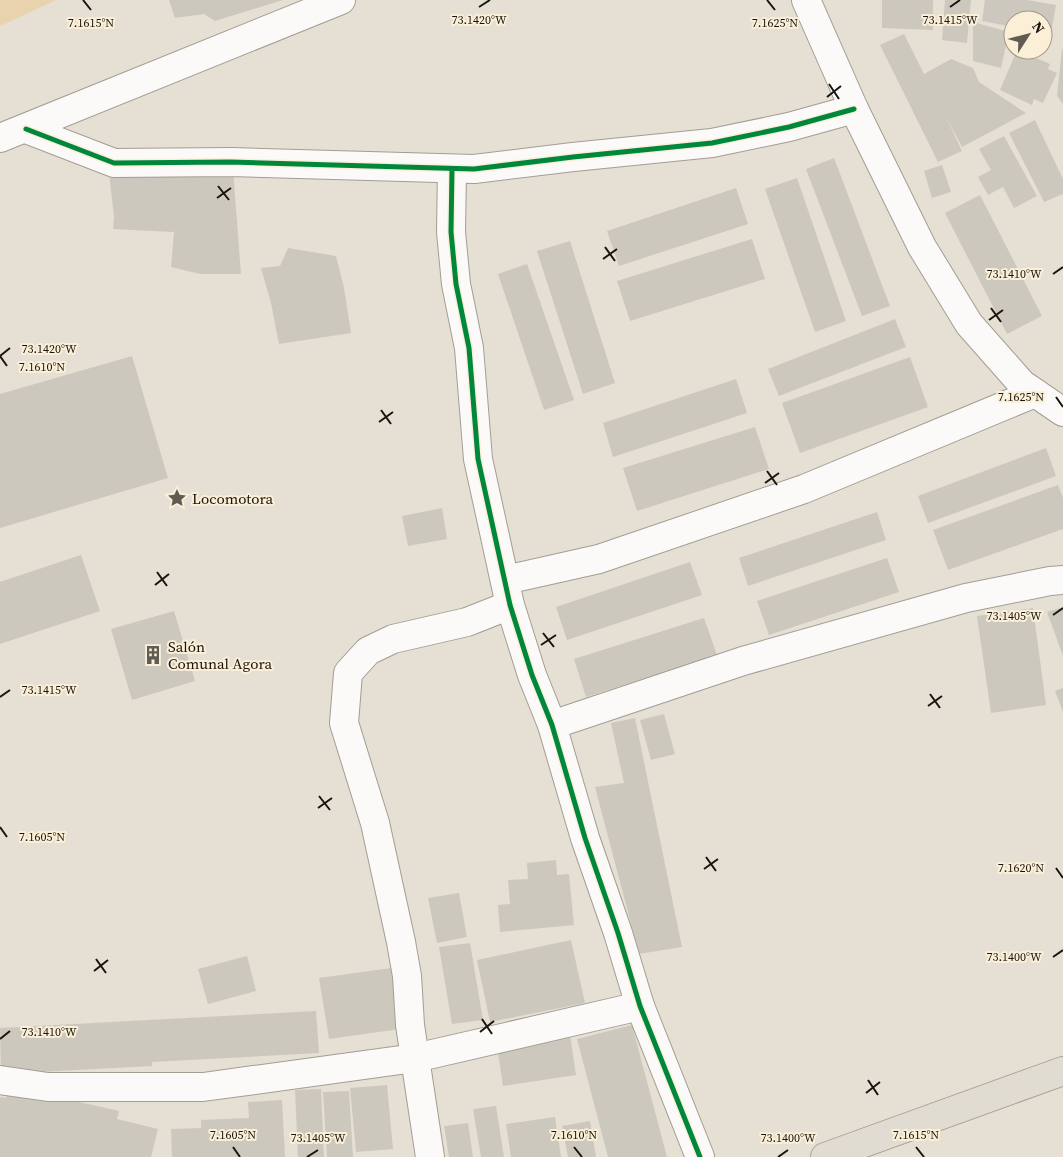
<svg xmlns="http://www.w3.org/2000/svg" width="1063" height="1157" font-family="'Source Serif 4',serif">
<rect width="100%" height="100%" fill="#e6dfd3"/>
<!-- green -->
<path fill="#e8d3ad" d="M0,0H56L0,26Z"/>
<!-- building -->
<g fill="#cdc8be">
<path d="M169,0H283L215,21L204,14L175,18Z"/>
<path d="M882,0H933V30L882,28Z"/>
<path d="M945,0H971L967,43L942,40Z"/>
<path d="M985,0H1027L1056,5L1049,45L1043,44V20H1013V27L982,21Z"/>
<path d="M973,22L1009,32L1001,68L973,61Z"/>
<path d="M904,34L924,74L951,59L973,68L979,82L1026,113L962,147L946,117L962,151L938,162L880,45Z"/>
<path d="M1062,49H1063V104L1057,96Z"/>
<path d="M1017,50L1050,64L1048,69L1057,73L1043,103L1034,99L1032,105L1000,90Z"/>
<path d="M1035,120L1063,179V194L1044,202L1009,133Z"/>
<path d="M1004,136L1037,196L1014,208L1003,187L988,195L978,177L991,170L979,149Z"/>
<path d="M834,158L890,306L862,316L806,169Z"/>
<path d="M942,165L951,192L932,198L924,171Z"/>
<path d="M233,169L241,274H200L171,267L174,232L113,229L114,217L109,172Z"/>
<path d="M797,178L846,321L815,332L765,189Z"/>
<path d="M736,188L748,224L619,266L607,231Z"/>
<path d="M980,195L1042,316L1007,334L945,213Z"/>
<path d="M752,239L765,279L630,321L617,281Z"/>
<path d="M570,241L615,383L583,394L537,251Z"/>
<path d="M288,248L336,256L344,288L351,333L279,344L271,303L261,268L280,266Z"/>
<path d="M527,264L574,400L544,410L498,274Z"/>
<path d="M895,319L906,347L779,396L768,369Z"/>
<path d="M132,356L168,478L0,528V394Z"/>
<path d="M910,357L928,407L800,453L782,403Z"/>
<path d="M736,379L747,413L613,457L603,423Z"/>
<path d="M755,427L769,469L637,511L623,468Z"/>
<path d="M1046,448L1056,476L928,523L918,496Z"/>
<path d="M1058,485L1063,498V529L948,570L933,530Z"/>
<path d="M442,508L447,539L408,546L402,516Z"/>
<path d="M877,512L886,540L748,586L739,558Z"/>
<path d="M81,555L100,611L0,644V582Z"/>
<path d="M887,558L899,592L769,635L757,601Z"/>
<path d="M690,562L702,595L567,640L556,607Z"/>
<path d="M1063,607V656L1047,612Z"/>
<path d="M1033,608L1046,705L991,713L977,616Z"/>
<path d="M174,611L195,681L132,700L111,629Z"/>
<path d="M704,618L717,655L586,697L574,659Z"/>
<path d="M1063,688V712L1055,691Z"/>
<path d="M664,714L675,754L651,760L640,720Z"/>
<path d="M635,718L682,947L639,954L595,787L624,783L611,723Z"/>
<path d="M556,860L557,875L569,874L574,925L500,932L498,905L510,904L508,880L528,879L527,863Z"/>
<path d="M459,893L467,937L437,943L428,898Z"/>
<path d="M571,940L585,1003L490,1022L477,960Z"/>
<path d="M470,943L483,1020L452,1024L439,947Z"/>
<path d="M247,956L256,991L208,1004L198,969Z"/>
<path d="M391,968L400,1029L329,1039L319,978Z"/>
<path d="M316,1011L319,1053L152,1062V1066L1,1074L0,1028Z"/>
<path d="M632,1025L667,1157H608L577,1039Z"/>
<path d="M570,1035L576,1075L503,1086L497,1046Z"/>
<path d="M387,1085L393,1149L356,1152L350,1088Z"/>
<path d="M9,1086L119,1111L117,1119L158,1129L151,1157H0V1097L6,1098Z"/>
<path d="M321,1089L324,1157H298L295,1090Z"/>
<path d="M349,1091L353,1157H327L323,1092Z"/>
<path d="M282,1100L285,1157H172L171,1129L201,1128V1120L249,1118L248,1102Z"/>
<path d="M496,1106L504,1157H481L473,1109Z"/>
<path d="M555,1117L561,1157H511L506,1124Z"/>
<path d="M590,1121L596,1157H568L562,1126Z"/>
<path d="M468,1123L473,1157H449L444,1126Z"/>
</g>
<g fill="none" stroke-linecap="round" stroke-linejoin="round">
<!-- street casing -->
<g stroke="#a29e94" stroke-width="30">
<g id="street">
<path d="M806,0L854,109L922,247L969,324L1022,384L1063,412"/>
<path d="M26,129L114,163L231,162L474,169L573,157L712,143L789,127L854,109"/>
<path d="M0,138L341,0"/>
<path d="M452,169L451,232L456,284L469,348L478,459L510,605L532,675L552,725L585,838L618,933L640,1006L700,1157"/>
<path d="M505,580L599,559L804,489L1035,393"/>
<path d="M552,725L743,661L966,598L1050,581L1063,580"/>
<path d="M0,1080L48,1087H203L415,1058L640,1006"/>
<path d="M430,1157L410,1025L407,976L401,942L375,823L344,723L348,673L368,651L393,639L467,622L510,605"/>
</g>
</g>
<!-- highway casing -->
<g stroke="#aba394" stroke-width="30">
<path id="highway" d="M825,1157L1063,1071"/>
</g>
<!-- street -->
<use href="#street" stroke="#fbfaf8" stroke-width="28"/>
<!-- highway -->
<use href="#highway" stroke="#e1dcd1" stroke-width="28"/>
<!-- cycleway casing -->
<g stroke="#fbefd8" stroke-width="8">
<g id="cycleway">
<path d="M26,129L114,163L231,162L474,169L573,157L712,143L789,127L854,109"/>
<path d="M452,169L451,232L456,284L469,348L478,459L510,605L532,675L552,725L585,838L618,933L640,1006L700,1157"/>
</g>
</g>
<!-- cycleway -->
<use href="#cycleway" stroke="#00873e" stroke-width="5"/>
</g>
<!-- ticks -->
<path fill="none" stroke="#19150d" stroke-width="2" d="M83,0L91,10M767,0L775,10M479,7L490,0M950,7L960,0M829,84L839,99M827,97L841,86M218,186L229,200M217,198L231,188M605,247L615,261M603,259L617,249M1053,274L1063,267M991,308L1001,322M989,320L1003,310M0,356L10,348M0,356L7,366M1056,397L1063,407M381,410L391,424M379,422L393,412M767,471L777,485M765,483L779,473M157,572L167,586M155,585L169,574M1053,615L1063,608M543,633L554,647M541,645L556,635M930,694L940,708M0,697L10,690M928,706L942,696M319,796L330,810M318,808L332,798M0,827L7,837M706,857L716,871M1056,868L1063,878M704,869L718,859M1053,957L1063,950M96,959L106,973M94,971L108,960M482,1019L492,1034M480,1032L494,1021M0,1039L10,1031M868,1080L878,1095M866,1093L880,1082M233,1147L240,1157M574,1147L582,1157M916,1147L924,1157M307,1157L318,1150M778,1157L788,1150"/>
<!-- icons -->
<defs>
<g id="sight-bare" transform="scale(1.5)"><path d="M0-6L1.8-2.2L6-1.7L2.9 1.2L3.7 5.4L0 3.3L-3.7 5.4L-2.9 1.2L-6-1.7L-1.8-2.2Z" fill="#615c52" stroke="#fbefd8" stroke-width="2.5" paint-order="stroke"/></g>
<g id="building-bare" transform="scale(1.5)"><path d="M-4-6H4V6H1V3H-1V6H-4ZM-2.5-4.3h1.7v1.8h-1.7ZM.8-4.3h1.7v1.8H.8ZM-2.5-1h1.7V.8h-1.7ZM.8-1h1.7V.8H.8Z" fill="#615c52" stroke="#fbefd8" stroke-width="2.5" paint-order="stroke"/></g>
</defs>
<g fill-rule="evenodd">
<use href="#sight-bare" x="177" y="498"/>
<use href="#building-bare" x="153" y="655"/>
</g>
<g text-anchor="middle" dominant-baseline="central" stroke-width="4" stroke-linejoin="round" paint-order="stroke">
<!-- poi labels -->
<g font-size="15" fill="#19150d" stroke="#fbefd8" text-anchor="start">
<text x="192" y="498">Locomotora</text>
<text x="168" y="646">Salón<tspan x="168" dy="17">Comunal Agora</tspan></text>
</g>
</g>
<g font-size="12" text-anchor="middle" fill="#19150d" stroke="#fbefd8" stroke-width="4" stroke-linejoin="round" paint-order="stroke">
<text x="479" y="24">73.1420°W</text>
<text x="950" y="24">73.1415°W</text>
<text x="91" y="27">7.1615°N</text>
<text x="775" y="27">7.1625°N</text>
<text x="1014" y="278">73.1410°W</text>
<text x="49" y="353">73.1420°W</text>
<text x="42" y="371">7.1610°N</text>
<text x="1021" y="401">7.1625°N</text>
<text x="1014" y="620">73.1405°W</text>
<text x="49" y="694">73.1415°W</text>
<text x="42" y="841">7.1605°N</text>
<text x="1021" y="872">7.1620°N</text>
<text x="1014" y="961">73.1400°W</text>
<text x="49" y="1036">73.1410°W</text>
<text x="233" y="1139">7.1605°N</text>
<text x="574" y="1139">7.1610°N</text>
<text x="916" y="1139">7.1615°N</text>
<text x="318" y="1142">73.1405°W</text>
<text x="788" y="1142">73.1400°W</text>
</g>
<!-- north arrow -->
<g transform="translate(1028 35) rotate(54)"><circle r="24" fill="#fbefd8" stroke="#a19887"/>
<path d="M0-4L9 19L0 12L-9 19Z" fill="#615c52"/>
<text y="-8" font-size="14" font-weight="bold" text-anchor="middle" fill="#19150d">N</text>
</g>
</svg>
